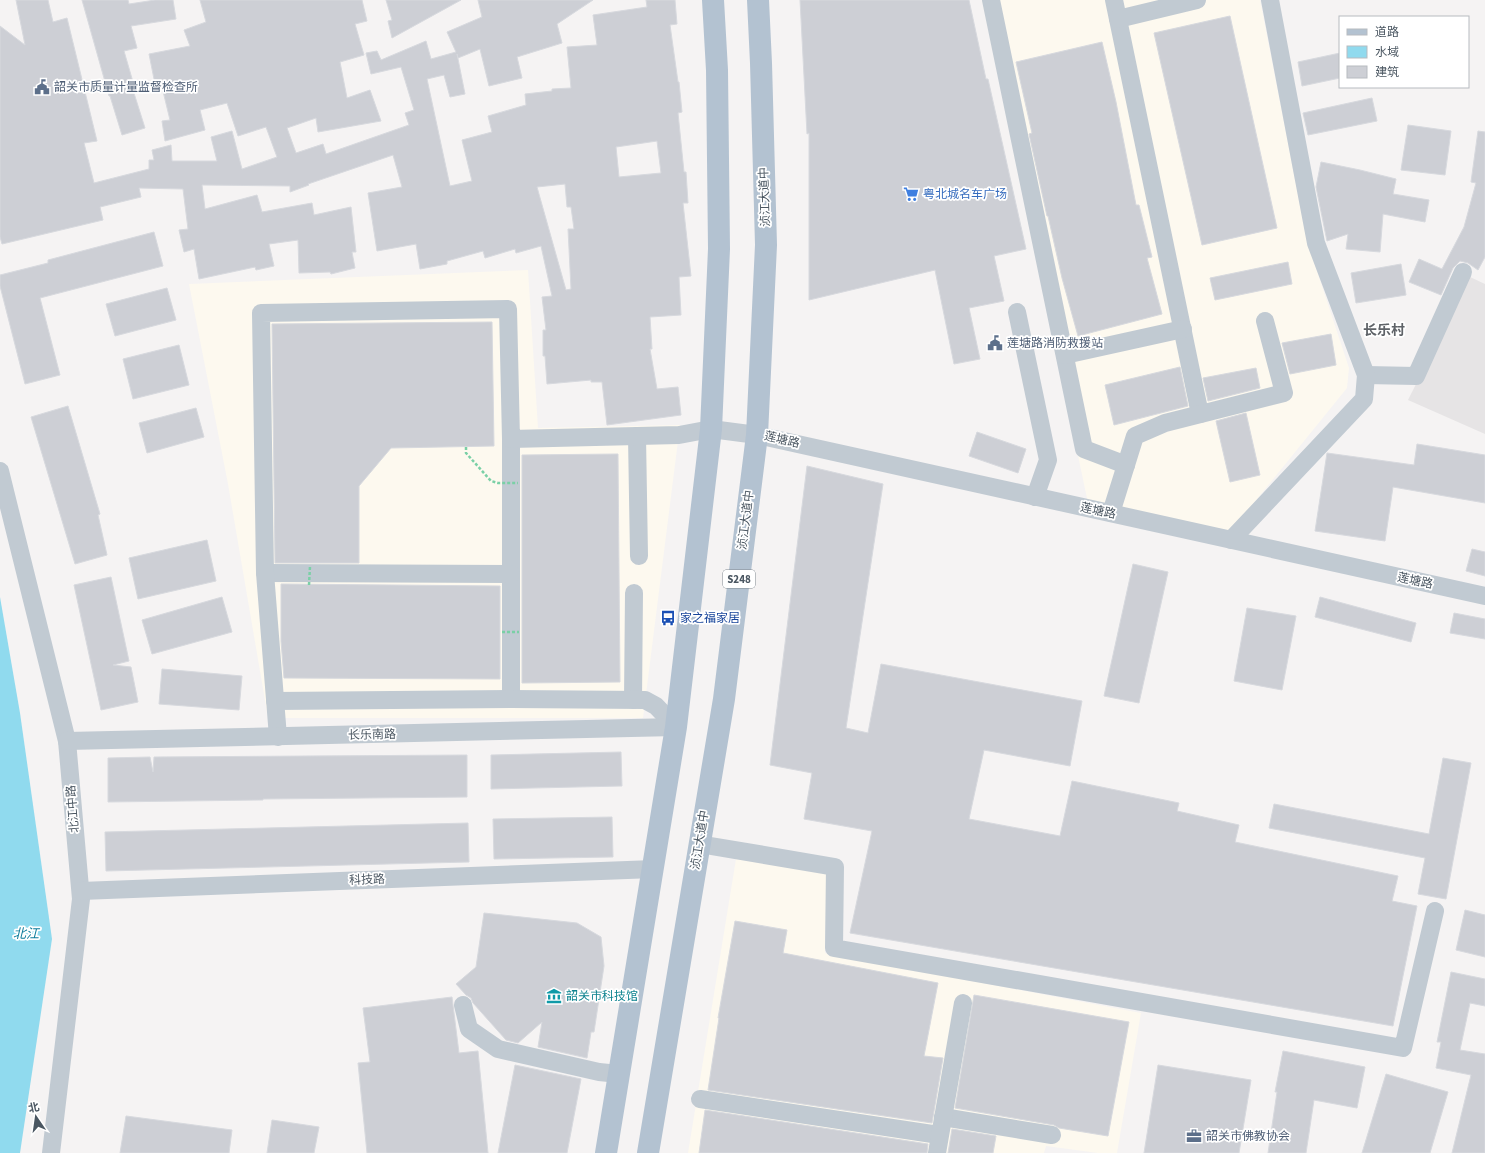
<svg xmlns="http://www.w3.org/2000/svg" width="1485" height="1153" font-family="'Source Sans 3','Noto Sans SC',sans-serif">
<rect width="100%" height="100%" fill="#f5f3f3"/>
<!-- commercial -->
<g fill="#fdf9ef">
<path d="M982,0H1260L1307,241L1349,368L1347,388L1231,531L1088,503Z"/>
<path d="M528,270L538,428L680,425L643,718H268L228,484L189,284Z"/>
<path d="M736,859L827,873L825,953L1141,1013L1117,1153H1098L1046,1146L1044,1153H688Z"/>
</g>
<!-- education -->
<path fill="#e6e4e5" d="M1470,277L1485,284V434L1408,400Z"/>
<!-- water -->
<path fill="#90daee" d="M0,597L20,713L52,939L20,1153H0Z"/>
<!-- building -->
<g fill="#cdcfd5" stroke="#d7d9de" fill-rule="evenodd">
<path d="M16,0H48L53,22L67,18L97,141L84,143L94,183L149,169V160H154L152,150L171,145L172,161H217L211,137L232,131L242,169L277,157L266,127L238,136L227,103L200,110L205,130L165,141L162,121L170,120L161,83L155,84L149,54L190,46L184,30L206,22L200,0H362L367,21L355,24L364,55L340,62L347,98L370,90L381,121L318,132L316,118L287,128L296,153L323,144L326,154L409,125L405,113L414,110L401,67L371,74L366,53L377,51L381,60L426,41L431,59L456,52L447,32L482,17L478,0H593L557,24L562,43L517,57L522,78L489,86L480,49L458,58L457,54L465,94L450,97L444,75L427,79L450,186L472,181L462,140L492,132L488,116L526,105L525,94L552,91V89L571,88L567,47L597,45L593,15L647,7L646,0H675L677,24L670,25L678,82H679L682,112L678,113L684,172H686L688,203H683L691,276L679,277L681,315L650,317L652,349H650L657,389L678,387L681,415L607,425L602,382H591V380L547,384L545,356H543V330H546L542,297L552,296L541,246L516,253L515,249L485,258L483,251L447,261V264L420,269L416,244L377,251L368,193L402,187L393,155L308,184L309,185L290,192V186L202,185L205,209L257,195L262,212L312,203L314,215L351,207L356,252H352L355,268L331,274L330,272L299,273L298,240L269,244L274,266L256,270L255,267L199,279L194,249L184,252L179,230L188,229L183,189L139,188L141,197L100,207L103,220L2,244L0,237V26L25,45ZM657,141L661,173L619,177L616,147ZM565,184L567,207H571L574,229H568L571,289L566,290L537,187Z"/>
<path d="M82,0H128L129,4L155,0H173L176,19L131,26L137,48L124,51L135,89L133,90L145,128L122,135L110,96H109Z"/>
<path d="M386,0H461L392,38L388,21L392,20Z"/>
<path d="M800,0H969L986,79H988L1026,249L994,256L1004,301L969,308L980,359L954,364L935,270L809,300V133L807,134Z"/>
<path d="M1230,16L1277,228L1202,245L1154,33Z"/>
<path d="M1102,42L1116,102L1136,205H1139L1152,257L1147,258L1162,314L1078,336L1062,278L1048,216H1047L1029,134L1032,133L1016,62Z"/>
<path d="M1340,53V78L1302,86L1298,62Z"/>
<path d="M1372,98L1377,121L1308,135L1303,113Z"/>
<path d="M1408,125L1451,131L1445,175L1401,170Z"/>
<path d="M1478,131L1485,132V257L1478,270L1468,263L1460,261L1453,268L1441,295L1409,282L1419,259L1442,269L1464,227L1476,183L1471,182Z"/>
<path d="M1321,162L1360,170L1396,179L1393,194L1429,200L1425,222L1383,214L1380,252L1346,249L1348,234L1327,241L1316,187Z"/>
<path d="M154,232L163,266L40,298L60,375L25,384L0,286V275L48,263V260Z"/>
<path d="M1288,262L1292,284L1215,300L1210,278Z"/>
<path d="M1401,264L1406,295L1356,303L1351,273Z"/>
<path d="M167,288L176,320L115,336L106,304Z"/>
<path d="M492,322L494,446L391,448L359,486V563H275L272,324Z"/>
<path d="M1331,334L1336,365L1290,374L1282,343Z"/>
<path d="M179,345L189,385L133,399L123,359Z"/>
<path d="M1180,367L1188,406L1114,425L1105,385Z"/>
<path d="M1256,368L1260,388L1208,401L1203,378Z"/>
<path d="M68,406L100,514L98,515L107,555L75,564L31,417Z"/>
<path d="M196,408L204,437L147,453L139,423Z"/>
<path d="M1246,413L1260,475L1230,482L1216,421Z"/>
<path d="M977,432L1026,449L1018,473L969,456Z"/>
<path d="M1417,444L1485,455V503L1393,487L1385,541L1315,531L1327,453L1414,465Z"/>
<path d="M618,454L620,682L522,683V455Z"/>
<path d="M807,466L883,484L846,728L868,733L881,664L1082,701L1070,766L984,750L969,819L1060,836L1072,781L1179,803L1177,811L1239,825L1235,842L1398,876L1392,901L1417,906L1393,1026L850,933L872,831L804,819L812,773L770,765Z"/>
<path d="M207,540L216,581L138,599L129,558Z"/>
<path d="M1472,549L1485,552V576L1466,571Z"/>
<path d="M1133,564L1168,572L1139,703L1104,696Z"/>
<path d="M111,577L129,661L113,665L131,667L138,702L101,710L74,585Z"/>
<path d="M281,584L500,586V679L284,678L281,641Z"/>
<path d="M222,597L232,632L152,654L142,620Z"/>
<path d="M1320,597L1416,623L1411,642L1315,617Z"/>
<path d="M1247,608L1296,616L1282,690L1234,681Z"/>
<path d="M1454,613L1485,619V639L1450,633Z"/>
<path d="M162,669L242,676L239,710L159,704Z"/>
<path d="M621,752L622,786L491,789V755Z"/>
<path d="M467,755V797L263,799V800L108,802V758L150,757L153,772L154,757Z"/>
<path d="M1443,758L1471,763L1446,899L1418,894L1425,858L1269,828L1274,804L1429,834Z"/>
<path d="M612,817L613,857L494,859L493,819Z"/>
<path d="M468,823L469,862L106,871L105,832Z"/>
<path d="M1465,910L1485,915V957L1456,950Z"/>
<path d="M484,913L577,923L601,937L604,966L594,1032H591L587,1058L538,1047L542,1022L518,1043L506,1040L473,1003L471,998L466,995L456,984L476,967Z"/>
<path d="M735,921L787,930L783,953L938,983L924,1056L943,1058L932,1123L708,1090L719,1018H718Z"/>
<path d="M1451,972L1485,979V1006L1470,1003L1460,1050L1485,1054V1153H1452L1471,1075L1436,1068L1441,1042H1437Z"/>
<path d="M974,995L1129,1022L1108,1136L1059,1128L1054,1125L955,1108Z"/>
<path d="M452,997L459,1053L478,1051L488,1153H367L358,1063L370,1062L363,1008Z"/>
<path d="M1283,1051L1365,1067L1357,1108L1314,1100L1306,1153H1268L1277,1092H1275Z"/>
<path d="M515,1065L581,1079L567,1153H498Z"/>
<path d="M1158,1065L1251,1080L1239,1153H1144Z"/>
<path d="M1386,1074L1448,1092L1430,1153H1362Z"/>
<path d="M705,1110L928,1144L927,1153H699Z"/>
<path d="M126,1116L232,1130L229,1153H120Z"/>
<path d="M272,1120L319,1127L314,1153H267Z"/>
<path d="M952,1129L996,1136L993,1153H948Z"/>
</g>
<g fill="none" stroke-linecap="round" stroke-linejoin="round">
<!-- minor -->
<g stroke="#c1cad2" stroke-width="18">
<path d="M991,0L1084,449L1126,465"/>
<path d="M1114,0L1200,414"/>
<path d="M1118,19L1197,0"/>
<path d="M1017,312L1048,460L1035,497"/>
<path d="M1065,355L1183,329"/>
<path d="M1366,375L1416,376L1463,272"/>
<path d="M637,436L639,556"/>
<path d="M511,439V699"/>
<path d="M0,471L67,741L81,899L51,1153"/>
<path d="M1111,513L1135,436L1165,423L1284,393L1265,321"/>
<path d="M1231,540L1364,399L1366,375L1316,243L1270,0"/>
<path d="M265,573L511,574"/>
<path d="M633,700L634,593"/>
<path d="M275,701L511,699L645,700L656,706L676,727"/>
<path d="M278,737L265,573L261,313L508,309L511,439L679,435L711,429L757,435L1485,596"/>
<path d="M67,741L676,727"/>
<path d="M699,844L835,867L834,948L1403,1048L1435,911"/>
<path d="M81,891L654,869"/>
<path d="M463,1005L469,1029L498,1049L599,1072L619,1074"/>
<path d="M700,1099L939,1135"/>
<path d="M943,1117L1052,1135"/>
<path d="M937,1153L963,1003"/>
</g>
<!-- major -->
<g stroke="#b3c2d1" stroke-width="22">
<path d="M606,1153L676,727L711,429L719,249L717,70L713,0"/>
<path d="M648,1153L724,699L757,435L766,245L761,63L758,0"/>
</g>
<!-- path-bridge -->
<g stroke="#7ad0a6" stroke-width="2.5" stroke-dasharray="3 2" stroke-linecap="butt">
<path d="M466,447V453L491,481L498,483H518"/>
<path d="M309,585L310,566"/>
<path d="M502,632H519"/>
</g>
</g>
<!-- icons -->
<defs>
<g id="civic-bare" transform="scale(1.2)"><path d="M-.6-6.5H3V-4.5H.6V-3L4-1V1h2V6H-6V1h2V-1L-.6-3ZM-1.2 2.5V6h2.4V2.5Z" fill="#5c6f8a" stroke="#fff" stroke-width="2.5" paint-order="stroke"/></g>
<g id="supermarket-bare" transform="scale(1.2)"><path d="M-6-5.5h2.5l.6 2H6L4.5 2H-2.5L-4.4-4H-6ZM-1.5 3.2a1.3 1.3 0 1 0 .1 0ZM3 3.2a1.3 1.3 0 1 0 .1 0Z" fill="#3f7fe0" stroke="#fff" stroke-width="2.5" paint-order="stroke"/></g>
<g id="bus-bare" transform="scale(1.2)"><path d="M-5-6H5V4H4V6H2V4H-2V6H-4V4H-5ZM-3.5-4V0h7V-4ZM-3.5 1.2v1.5H-2V1.2ZM2 1.2v1.5H3.5V1.2Z" fill="#1a4fb4" stroke="#fff" stroke-width="2.5" paint-order="stroke"/></g>
<g id="museum-bare" transform="scale(1.2)"><path d="M0-6L6-3V-2H-6V-3ZM-5-1h2V3h-2ZM-1-1h2V3h-2ZM3-1h2V3H3ZM-6 4H6V6H-6Z" fill="#0f9aa8" stroke="#fff" stroke-width="2.5" paint-order="stroke"/></g>
<g id="office-bare" transform="scale(1.2)"><path d="M-6-3h4V-5.5h4V-3h4V5H-6ZM-1-4.5V-3h2v-1.5ZM-6 0V1H6V0Z" fill="#5c6f8a" stroke="#fff" stroke-width="2.5" paint-order="stroke"/></g>
</defs>
<g fill-rule="evenodd">
<use href="#civic-bare" x="42" y="87"/>
<use href="#supermarket-bare" x="911" y="194"/>
<use href="#civic-bare" x="995" y="343"/>
<use href="#bus-bare" x="668" y="618"/>
<use href="#museum-bare" x="554" y="996"/>
<use href="#office-bare" x="1194" y="1136"/>
</g>
<g text-anchor="middle" dominant-baseline="central" stroke-width="3.5" stroke-linejoin="round" paint-order="stroke">
<!-- shield labels -->
<rect fill="#fff" stroke="#808990" stroke-width="1" x="723" y="570" width="32" height="18" rx="3"/>
<g font-size="11" font-weight="bold" fill="#4a5661">
<text x="739" y="579">S248</text>
</g>
<!-- service labels -->
<g font-size="12" fill="#4e5e75" stroke="#fff" text-anchor="start">
<text x="54" y="87">韶关市质量计量监督检查所</text>
<text x="1007" y="343">莲塘路消防救援站</text>
<text x="1206" y="1136">韶关市佛教协会</text>
</g>
<!-- shop labels -->
<g font-size="12" fill="#366cbe" stroke="#fff" text-anchor="start">
<text x="923" y="194">粤北城名车广场</text>
</g>
<!-- street labels -->
<g font-size="12" fill="#4a5661" stroke="#fff">
<text transform="translate(765 197) rotate(-92)">浈江大道中</text>
<text transform="translate(782 440) rotate(13)">莲塘路</text>
<text transform="translate(1098 511) rotate(12)">莲塘路</text>
<text transform="translate(746 520) rotate(-83)">浈江大道中</text>
<text transform="translate(1415 581) rotate(12)">莲塘路</text>
<text transform="translate(372 735) rotate(-1)">长乐南路</text>
<text transform="translate(73 809) rotate(-95)">北江中路</text>
<text transform="translate(700 840) rotate(-81)">浈江大道中</text>
<text transform="translate(367 880) rotate(-2)">科技路</text>
</g>
<!-- transit labels -->
<g font-size="12" fill="#164399" stroke="#fff" text-anchor="start">
<text x="680" y="618">家之福家居</text>
</g>
<!-- culture labels -->
<g font-size="12" fill="#0d838f" stroke="#fff" text-anchor="start">
<text x="566" y="996">韶关市科技馆</text>
</g>
<!-- water labels -->
<g font-size="13" font-style="italic" fill="#0c7c9b" stroke="#fff">
<text x="26" y="934">北江</text>
</g>
<!-- quarter labels -->
<g font-size="14" font-weight="bold" fill="#5f6368" stroke="#fff">
<text x="1384" y="331">长乐村</text>
</g>
</g>
<!-- legend -->
<rect x="1339" y="16" width="130" height="72" fill="#ffffff" stroke="#b7bbc0"/>
<rect x="1347" y="29" width="20" height="6" fill="#b3c2d1" stroke="#b7bbc0"/>
<text x="1375" y="36" font-size="12" fill="#4a5661">道路</text>
<rect x="1347" y="46" width="20" height="12" fill="#90daee" stroke="#b7bbc0"/>
<text x="1375" y="56" font-size="12" fill="#4a5661">水域</text>
<rect x="1347" y="66" width="20" height="12" fill="#cdcfd5" stroke="#b7bbc0"/>
<text x="1375" y="76" font-size="12" fill="#4a5661">建筑</text>
<!-- north arrow -->
<g transform="translate(36 1117) rotate(347)" stroke="#ffffff" stroke-width="3" paint-order="stroke">
<path d="M0-3L7 15L0 10L-7 15Z" fill="#4a5661"/>
<text y="-6" font-size="11" font-weight="bold" text-anchor="middle" fill="#4a5661">北</text>
</g>
</svg>
